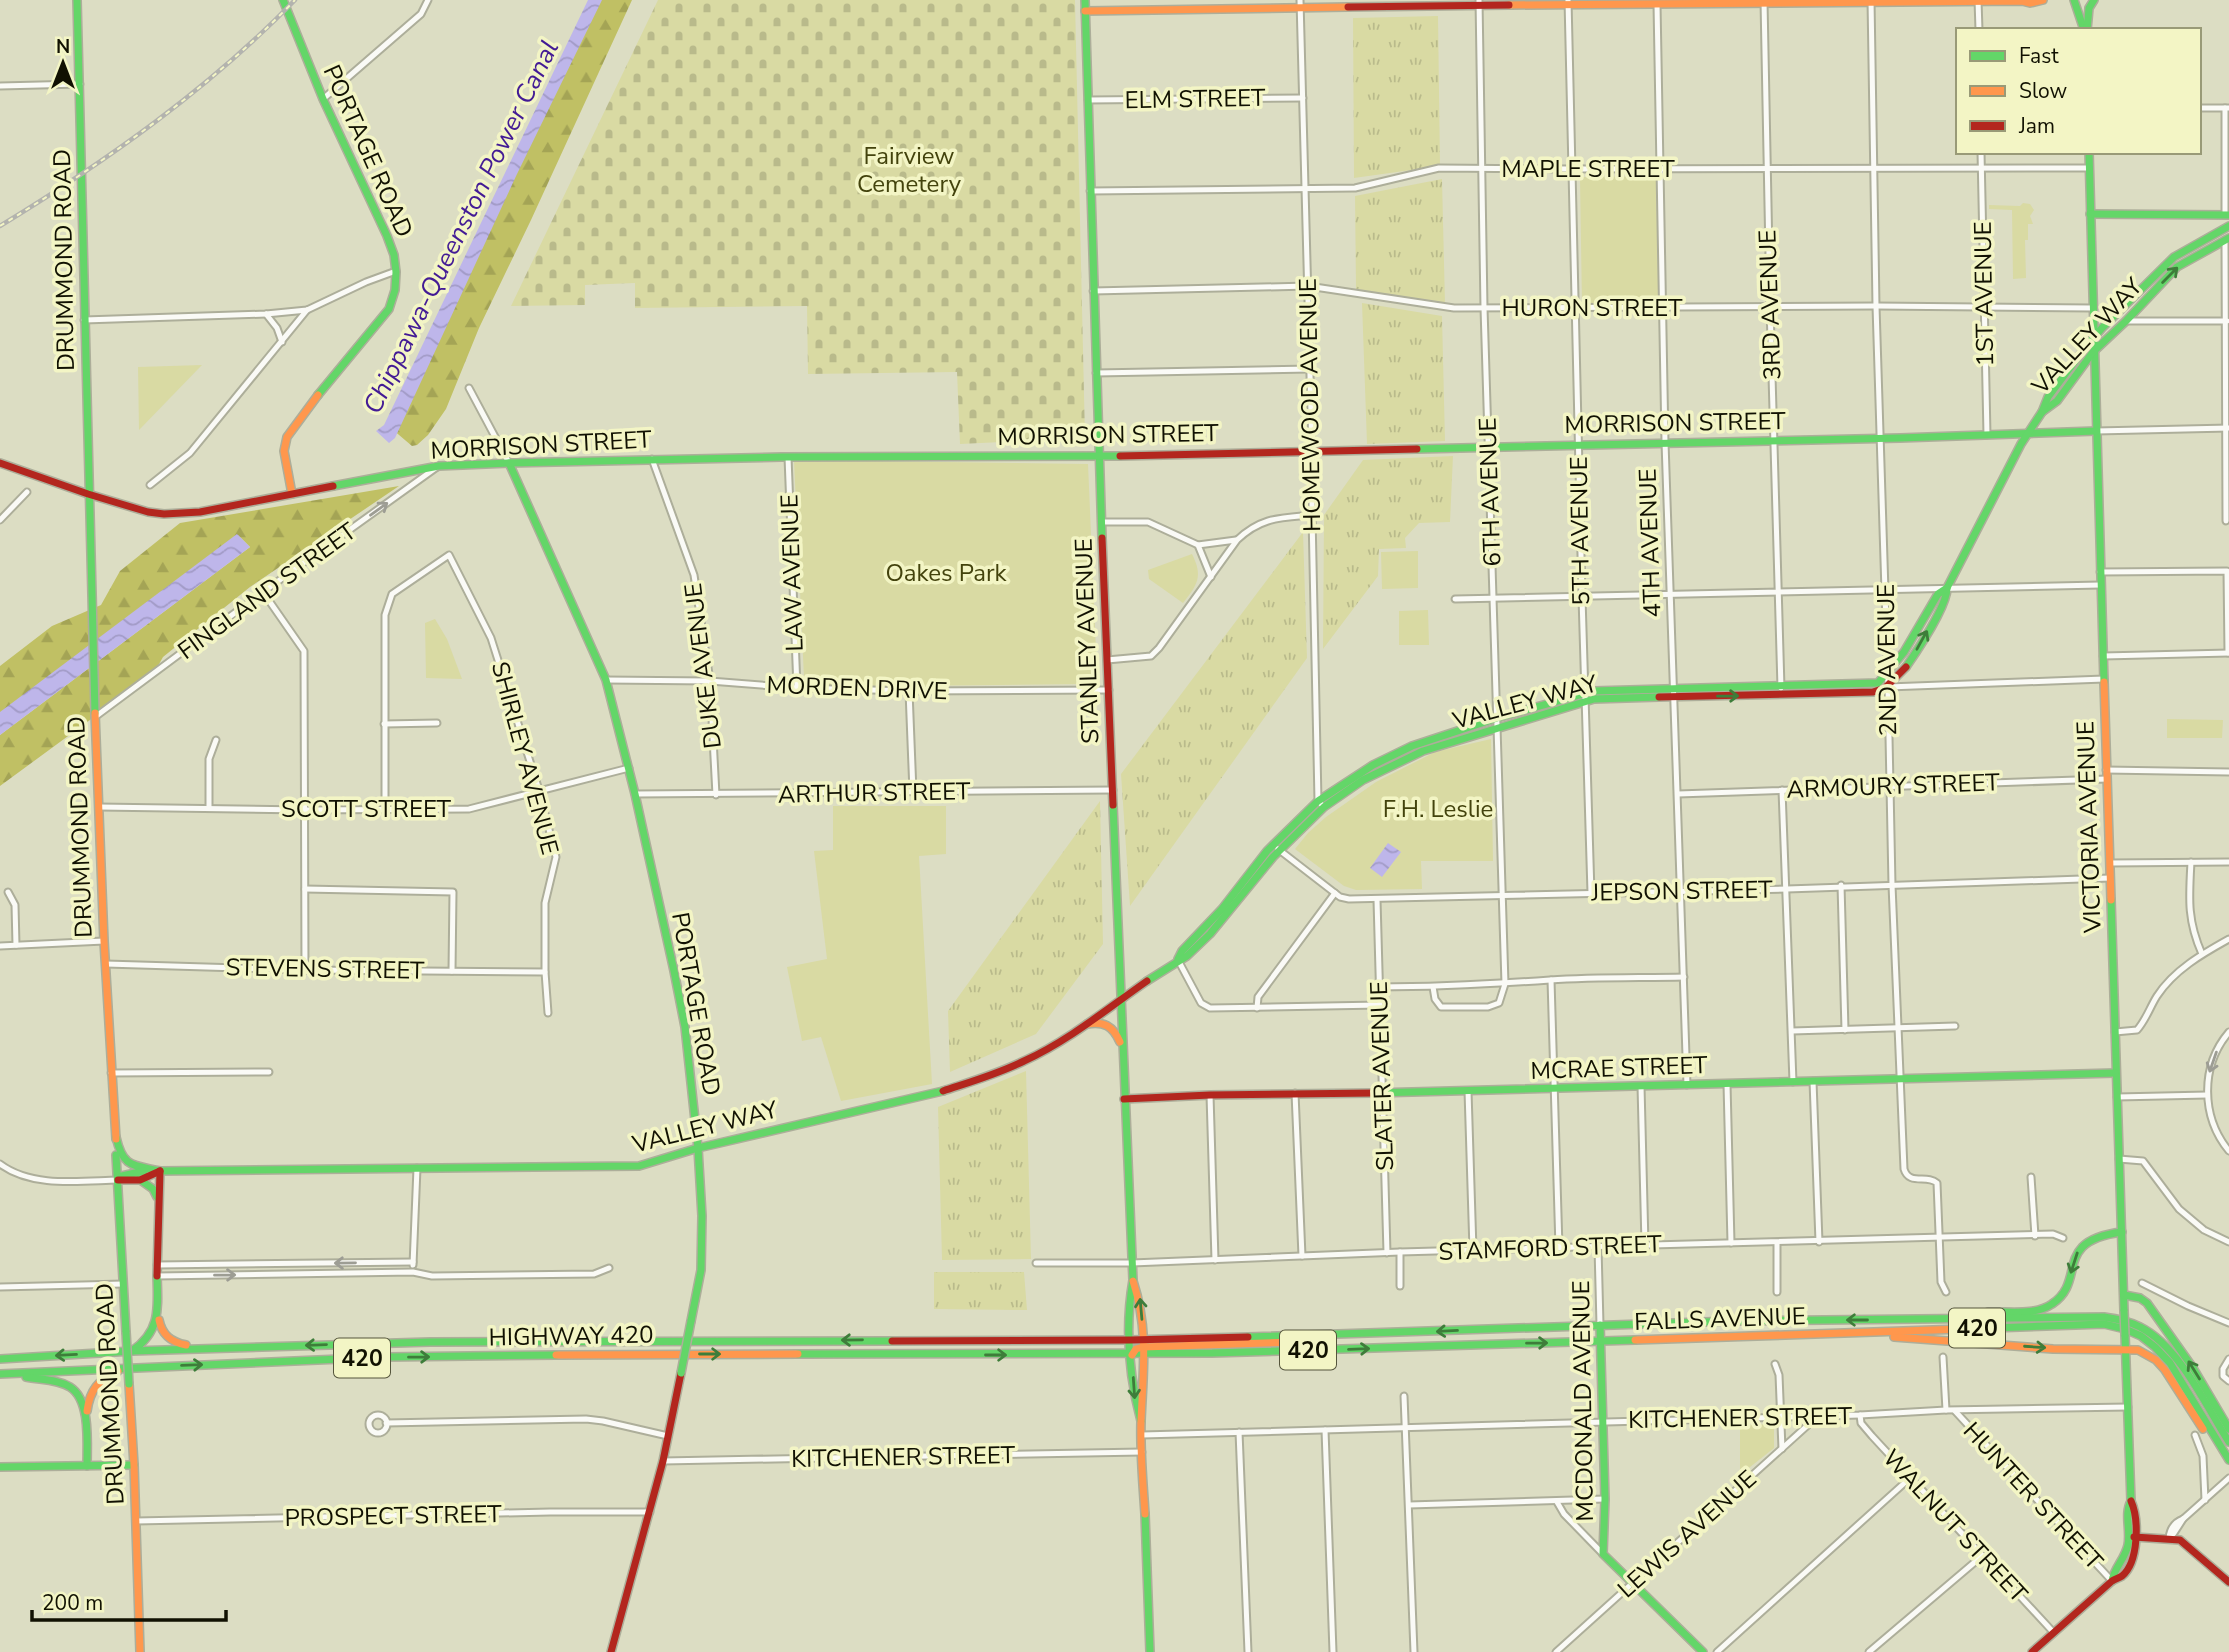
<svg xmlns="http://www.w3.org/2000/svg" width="2229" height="1652" font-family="'Nunito Sans',sans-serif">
<defs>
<pattern id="grass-tufts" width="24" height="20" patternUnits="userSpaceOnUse" patternTransform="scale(1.75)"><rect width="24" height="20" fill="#d9daa3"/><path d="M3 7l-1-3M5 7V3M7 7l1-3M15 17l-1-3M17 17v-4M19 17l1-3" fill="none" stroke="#b9ba8b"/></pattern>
<pattern id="forest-firs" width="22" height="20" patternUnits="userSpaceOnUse" patternTransform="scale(1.75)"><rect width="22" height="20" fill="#c0c064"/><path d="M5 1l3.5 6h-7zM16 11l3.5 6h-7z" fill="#a4a455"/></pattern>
<pattern id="cemetery-stones" width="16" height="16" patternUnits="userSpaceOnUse" patternTransform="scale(1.75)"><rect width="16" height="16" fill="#d9daa3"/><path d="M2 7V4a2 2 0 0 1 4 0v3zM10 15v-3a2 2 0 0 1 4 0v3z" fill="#b9ba8b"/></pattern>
<pattern id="water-waves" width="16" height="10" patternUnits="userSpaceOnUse" patternTransform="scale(1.75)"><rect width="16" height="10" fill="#beb6ea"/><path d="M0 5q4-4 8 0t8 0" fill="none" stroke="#a29bc7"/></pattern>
</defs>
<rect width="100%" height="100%" fill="#dcddc3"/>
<!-- grass -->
<g fill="url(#grass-tufts)">
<path d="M1438,16L1440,166L1354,178L1353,18Z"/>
<path d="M1442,179L1445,304L1356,289L1355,196Z"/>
<path d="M1362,303L1442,316L1445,441L1367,444Z"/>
<path d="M1453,456L1450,522L1419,523L1405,538L1406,548L1379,549L1378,576L1323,649L1324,515L1363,460Z"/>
<path d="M1303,532L1307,658L1130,906L1121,774Z"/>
<path d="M1100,801L1103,944L1036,1034L950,1072L948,1011Z"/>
<path d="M1026,1071L1031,1259L942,1260L938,1107Z"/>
<path d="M934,1272H1024L1027,1310L934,1309Z"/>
</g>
<!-- forest -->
<g fill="url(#forest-firs)">
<path d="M599,0H632L531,220L479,328L446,409L428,435L417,445L412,446L392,429Z"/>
<path d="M399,486L250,587L163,657L154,673L0,786V735L250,547L238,535L0,713V666L52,626L101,605L120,571L180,523Z"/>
</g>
<!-- cemetery -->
<path fill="url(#cemetery-stones)" d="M658,0H1075L1085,438L960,444L957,372L808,374L807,306L635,308V283L585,285V305L511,306Z"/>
<!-- park -->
<g fill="#d9daa3">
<path d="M1656,176L1659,305L1582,307L1580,177Z"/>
<path d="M2023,203L2030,204L2034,210L2030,216L2033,224H2028V240H2025L2026,278L2013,279L2012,210L1989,209V205L2020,206Z"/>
<path d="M202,365L139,430L138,367Z"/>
<path d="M794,460L1088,464L1097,674L1088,684L816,687L804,678Z"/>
<path d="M1418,551V588L1382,589L1381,552Z"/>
<path d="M1192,554C1203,576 1198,584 1183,603L1149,579L1148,570Z"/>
<path d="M1428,610L1429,645H1399V611Z"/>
<path d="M435,619L447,639L462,679L426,678L425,623Z"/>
<path d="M2167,719L2223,720L2222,738H2167Z"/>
<path d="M1491,739L1493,861H1421L1422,889L1356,890L1344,886L1295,849L1308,833L1326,817L1376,782L1435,752Z"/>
<path d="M833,806H946V854L919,856L932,1084L841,1101L821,1037L802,1041L787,967L827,959L814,851L833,850Z"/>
<path d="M1774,1424V1448L1740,1475V1425Z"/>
</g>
<!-- water -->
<g fill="url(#water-waves)">
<path d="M588,0H602L517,174L395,438L389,443L376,431L384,425Z"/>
<path d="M237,534L250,547L0,735V712Z"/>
<path d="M1388,843L1401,852L1382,877L1370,868Z"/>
</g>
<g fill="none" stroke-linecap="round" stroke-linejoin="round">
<!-- street casing -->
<g stroke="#adae9a" stroke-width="9">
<g id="street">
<path d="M1300,0L1312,450V515L1318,801L1324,807"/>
<path d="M1568,0L1582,597L1591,893"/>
<path d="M1871,0L1876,306L1888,687L1892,885L1904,1169C1909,1186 1927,1174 1937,1183L1941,1282L1946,1292"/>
<path d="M1978,0L1979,30"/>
<path d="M1764,1L1770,306L1781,688"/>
<path d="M1657,4L1665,442L1687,1085"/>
<path d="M0,86L80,84"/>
<path d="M323,99L421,14L428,0"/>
<path d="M1088,100L1303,98"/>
<path d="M2199,108H2229"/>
<path d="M2225,108V215"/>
<path d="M1981,152L1987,435"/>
<path d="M1090,191L1355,188L1439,168L1572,169L2089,168"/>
<path d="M2225,240L2226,521"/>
<path d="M1093,291L1308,286L1454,308L1876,306L2092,308"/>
<path d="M266,314L277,328L282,342"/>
<path d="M84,320L266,314L307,310L366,282L396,271"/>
<path d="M2126,321H2227"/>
<path d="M1096,373L1310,369"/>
<path d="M469,388L509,463"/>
<path d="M2096,431L2229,428"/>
<path d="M788,457L797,688"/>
<path d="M652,459L694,575L710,681L716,795"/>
<path d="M150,485L190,453L307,310"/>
<path d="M0,520L27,492"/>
<path d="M1102,522H1148L1198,545L1236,540"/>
<path d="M1198,545L1211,577"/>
<path d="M2100,572L2227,571L2228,653"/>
<path d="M263,592L304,651L305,970"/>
<path d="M1455,599L2100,585"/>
<path d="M2103,656L2229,653"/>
<path d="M1107,660L1151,656L1159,648L1237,540C1261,517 1280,518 1312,515"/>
<path d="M606,680L710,681L797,688L909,691L1109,690"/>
<path d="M1888,687L2104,679"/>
<path d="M909,691L913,792"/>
<path d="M95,717L263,592L437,467"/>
<path d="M384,724L437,723"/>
<path d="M2106,770L2229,772"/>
<path d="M1782,790L1793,1082"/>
<path d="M635,794L1113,790"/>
<path d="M1678,794L2107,779"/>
<path d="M99,807L304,810L469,809L629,768"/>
<path d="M209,808V759L216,740"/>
<path d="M385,809V615L392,594L449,555L491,638L539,790L556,857L545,903V972L548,1013"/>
<path d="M1278,849L1340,897L1349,899L1787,889L2110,878"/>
<path d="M2191,862C2189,898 2187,920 2202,954"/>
<path d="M2110,863L2229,862"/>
<path d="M1841,885L1845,1030"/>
<path d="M305,889L453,892L452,971"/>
<path d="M8,892L15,905L16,945"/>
<path d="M1377,900L1387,1253"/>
<path d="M0,946L104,941"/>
<path d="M1178,960L1201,1003L1210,1008L1380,1005"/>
<path d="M106,964L305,970L545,972"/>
<path d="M1551,980L1559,1248"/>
<path d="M1379,987C1437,987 1493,984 1550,980C1594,977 1639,978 1684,977"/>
<path d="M1433,987L1435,999L1441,1007H1488L1499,1003L1505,984L1484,308L1479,0"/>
<path d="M1257,1008L1258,997L1335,893"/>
<path d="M1792,1031L1955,1026"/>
<path d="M2115,1032L2137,1030C2146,1020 2150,1007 2157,996C2174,970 2202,954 2229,939"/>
<path d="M2229,1032C2200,1066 2201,1117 2229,1151"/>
<path d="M111,1073L269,1072"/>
<path d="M1813,1081L1819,1242"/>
<path d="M1727,1084L1731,1243"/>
<path d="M1641,1086L1645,1245"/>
<path d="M1468,1091L1473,1250"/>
<path d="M1295,1093L1302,1256"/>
<path d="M1210,1095L1215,1260"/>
<path d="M2117,1097L2207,1095"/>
<path d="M2119,1159L2143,1161L2179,1209L2204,1230L2229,1242"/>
<path d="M0,1164C32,1188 80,1181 118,1180"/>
<path d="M2031,1177L2035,1236"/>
<path d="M1777,1243V1292"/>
<path d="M1598,1247L1600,1325"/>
<path d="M1400,1252V1286"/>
<path d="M1036,1263H1132L1400,1252L2053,1234L2063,1238"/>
<path d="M157,1265L413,1262"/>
<path d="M413,1265L417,1168"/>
<path d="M157,1276L413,1272L432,1276L594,1274L609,1268"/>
<path d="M2142,1283L2188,1306L2229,1323"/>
<path d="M0,1287L123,1284"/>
<path d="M1943,1357L1946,1410"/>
<path d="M2229,1359L2223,1369V1376L2229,1381"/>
<path d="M1775,1364L1779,1375L1782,1449"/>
<path d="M1404,1396L1414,1652"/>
<path d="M1955,1411L2112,1581"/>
<path d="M1860,1415L1861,1423L1872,1436L2054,1633"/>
<circle cx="378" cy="1424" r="9"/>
<path d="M386,1423L586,1419L603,1421L668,1436"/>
<path d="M1325,1430L1333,1652"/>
<path d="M1239,1432L1248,1652"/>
<path d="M1142,1435L1860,1415L1946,1410L2128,1407"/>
<path d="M2195,1435L2203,1456L2205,1500"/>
<path d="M663,1461L1142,1452"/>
<path d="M1557,1502L1564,1514L1603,1554"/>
<path d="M1409,1505L1605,1499"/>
<path d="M136,1521L550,1512H650"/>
<path d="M2169,1538C2170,1529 2175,1522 2183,1519L2229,1478"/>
<path d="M2169,1538L2174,1533L2183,1519"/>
<path d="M1556,1652L1818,1416"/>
<path d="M1717,1652L1910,1478"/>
<path d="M1869,1652L1982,1556"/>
</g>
</g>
<!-- fast casing -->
<g stroke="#adae9a" stroke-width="10">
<g id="fast">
<path d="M77,0L95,713"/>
<path d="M283,0L323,99L387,236L394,255L396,272L395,290L389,309L318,395"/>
<path d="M1085,0L1102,538"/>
<path d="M2074,0L2084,30"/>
<path d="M2087,30L2089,8L2094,0"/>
<path d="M2089,152L2104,682"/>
<path d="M2090,214L2229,215"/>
<path d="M2042,412L2057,401L2093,352L2126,321L2177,267L2229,238"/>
<path d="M1417,449L1900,438L2096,431"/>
<path d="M509,463L606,680L635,794L674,971L685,1027L698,1148L702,1216L701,1270L691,1321"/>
<path d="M333,486L439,466L509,463L782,457L1120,456"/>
<path d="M1906,667C1917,651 1947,606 1947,588L2021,444L2042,412L2048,397L2085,348L2102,328L2174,257L2229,226"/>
<path d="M1113,805L1133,1280C1125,1326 1129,1376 1141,1421"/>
<path d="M2111,900L2124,1311"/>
<path d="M1178,959L1182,951L1222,909L1267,851L1318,801L1373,765L1412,746L1497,718L1594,691L1878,683L1904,652L1938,594L1947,588"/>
<path d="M1147,981L1187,956L1210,934L1273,857L1324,807L1363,780L1423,751L1594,699L1659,697"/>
<path d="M1374,1093L2115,1073"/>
<path d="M116,1137C123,1168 133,1165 160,1171L639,1166L698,1148L943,1091"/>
<path d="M116,1155L126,1332"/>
<path d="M139,1179L153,1189L157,1197"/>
<path d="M118,1180L122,1176L144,1171"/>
<path d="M2124,1295L2140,1298L2147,1303L2193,1368L2229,1429"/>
<path d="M1988,1312C2008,1311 2035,1316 2052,1304C2088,1280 2051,1241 2122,1232"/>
<path d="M1600,1325L1605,1499L1603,1554L1703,1652"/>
<path d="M1992,1328L2104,1324L2125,1329L2141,1336L2155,1347L2170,1363L2229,1460"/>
<path d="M1248,1337L1734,1321L2104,1317C2117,1319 2129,1321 2140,1327C2180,1347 2206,1406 2229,1442"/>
<path d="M132,1351C161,1331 158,1308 157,1276"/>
<path d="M798,1354L1212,1353L1635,1340"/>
<path d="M0,1359L132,1351L430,1342L892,1341"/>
<path d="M0,1374L387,1357L556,1355"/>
<path d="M26,1377C40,1380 57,1379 70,1387C91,1400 87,1444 87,1466"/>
<path d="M0,1467L134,1465"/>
<path d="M1145,1514L1150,1652"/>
<path d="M2112,1581C2114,1568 2125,1559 2128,1545C2131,1531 2124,1514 2131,1501L2125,1335"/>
</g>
</g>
<!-- slow casing -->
<g stroke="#adae9a" stroke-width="10">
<g id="slow">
<path d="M1509,5L2022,1L2030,3L2043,0"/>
<path d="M1085,11L1348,7"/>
<path d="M292,494L284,451L287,437L318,395"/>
<path d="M2104,682L2111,900"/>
<path d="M95,713L104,941L116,1139"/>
<path d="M1087,1024C1104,1021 1113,1026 1120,1042"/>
<path d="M1133,1281C1149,1330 1143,1371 1141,1421C1140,1452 1143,1483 1145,1514"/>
<path d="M159,1320C162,1335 171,1342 186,1345"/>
<path d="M1894,1337L2053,1349L2138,1350L2156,1360L2165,1370L2203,1429"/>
<path d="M1635,1340L1992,1328"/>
<path d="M556,1355L798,1354"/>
<path d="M1132,1355L1136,1349L1143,1347L1295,1342"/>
<path d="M129,1384L134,1465L140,1652"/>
<path d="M87,1411C90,1390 98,1380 118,1371"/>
</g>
</g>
<!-- jam casing -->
<g stroke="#adae9a" stroke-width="10">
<g id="jam">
<path d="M1348,7L1509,5"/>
<path d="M1120,456L1417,449"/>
<path d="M0,463L88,494L148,512L164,514L200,512L333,486"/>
<path d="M1102,538L1113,805"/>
<path d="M1659,697L1873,692L1885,688L1906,667"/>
<path d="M943,1091C970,1082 998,1074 1024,1061C1068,1041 1107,1009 1147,981"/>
<path d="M1124,1099L1210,1095L1374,1093"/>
<path d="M118,1180H140L160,1171"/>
<path d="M157,1276L160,1171"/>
<path d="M892,1341L1131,1340L1248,1337"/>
<path d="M2134,1537L2180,1540L2229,1582"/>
<path d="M611,1652L663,1461L681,1373"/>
<path d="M2032,1652L2112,1581C2115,1579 2119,1578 2122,1576C2139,1562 2139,1519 2131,1501"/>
</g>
</g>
<!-- street -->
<use href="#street" stroke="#fafaf6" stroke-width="5"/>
<!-- fast -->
<use href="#fast" stroke="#63d668" stroke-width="7"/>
<!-- slow -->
<use href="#slow" stroke="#ff974d" stroke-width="7"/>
<!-- jam -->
<use href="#jam" stroke="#b3261e" stroke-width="7"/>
<!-- rail casing -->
<g stroke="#b3b3ae" stroke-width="4.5">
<path id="rail" d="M0,226C105,162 209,89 295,0"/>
</g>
<!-- rail -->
<use href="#rail" stroke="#f3f5c5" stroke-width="2" stroke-dasharray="5" stroke-linecap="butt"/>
<!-- fast-bridge casing -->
<g stroke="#adae9a" stroke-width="10" stroke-linecap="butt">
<g id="fast-bridge">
<path d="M2124,1311L2125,1335"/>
<path d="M126,1332L129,1384"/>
<path d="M681,1373L691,1321"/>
</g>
</g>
<!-- fast-bridge -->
<use href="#fast-bridge" stroke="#63d668" stroke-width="7"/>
</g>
<!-- one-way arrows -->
<defs><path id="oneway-shaft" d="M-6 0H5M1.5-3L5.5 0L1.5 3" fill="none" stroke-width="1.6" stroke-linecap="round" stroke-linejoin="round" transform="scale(1.75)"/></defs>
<g stroke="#3e7d3a">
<use href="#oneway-shaft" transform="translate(2170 275) rotate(-45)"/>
<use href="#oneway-shaft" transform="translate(1922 640) rotate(-61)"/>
<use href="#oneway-shaft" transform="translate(1728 696) rotate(-1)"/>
<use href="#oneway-shaft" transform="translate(2074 1263) rotate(108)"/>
<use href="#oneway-shaft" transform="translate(1141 1309) rotate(-95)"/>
<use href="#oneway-shaft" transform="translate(1857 1320) rotate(180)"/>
<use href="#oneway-shaft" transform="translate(1447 1331) rotate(177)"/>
<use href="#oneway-shaft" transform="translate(852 1340) rotate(179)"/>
<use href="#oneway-shaft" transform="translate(1537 1343) rotate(-1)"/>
<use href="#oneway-shaft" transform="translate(316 1345) rotate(178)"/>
<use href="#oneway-shaft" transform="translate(2035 1347) rotate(4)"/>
<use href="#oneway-shaft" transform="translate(1359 1349) rotate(-2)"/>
<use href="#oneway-shaft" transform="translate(710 1354)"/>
<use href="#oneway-shaft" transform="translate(66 1355) rotate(177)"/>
<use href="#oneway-shaft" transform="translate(996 1355)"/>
<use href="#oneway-shaft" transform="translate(419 1357) rotate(-1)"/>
<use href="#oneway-shaft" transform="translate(192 1365) rotate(-2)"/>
<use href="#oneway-shaft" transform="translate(2194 1370) rotate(-122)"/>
<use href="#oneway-shaft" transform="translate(1134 1388) rotate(86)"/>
</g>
<g stroke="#9d9d94">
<use href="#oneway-shaft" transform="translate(379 509) rotate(-36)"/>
<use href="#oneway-shaft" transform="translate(2213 1062) rotate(109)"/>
<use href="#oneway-shaft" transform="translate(345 1263) rotate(179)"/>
<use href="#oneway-shaft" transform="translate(225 1275) rotate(-1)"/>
</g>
<g text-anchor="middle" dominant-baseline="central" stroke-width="7" stroke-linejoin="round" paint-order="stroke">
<!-- shield labels -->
<g fill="#f3f5c5" stroke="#55553c" stroke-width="2">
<rect x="1949" y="1308.5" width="56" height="39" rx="5"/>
<rect x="1280" y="1330.5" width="56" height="39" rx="5"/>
<rect x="334" y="1338.5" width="56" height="39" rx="5"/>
</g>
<g font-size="23" font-weight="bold" fill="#111102">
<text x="1977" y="1328">420</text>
<text x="1308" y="1350">420</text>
<text x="362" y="1358">420</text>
</g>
<!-- street labels -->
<g font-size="24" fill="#111102" stroke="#f3f5c5">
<text transform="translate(1195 99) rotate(-1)">ELM STREET</text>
<text transform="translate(368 151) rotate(66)">PORTAGE ROAD</text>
<text x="1588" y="169">MAPLE STREET</text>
<text transform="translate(64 260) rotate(-91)">DRUMMOND ROAD</text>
<text transform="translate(1984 294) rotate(-91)">1ST AVENUE</text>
<text transform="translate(1770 305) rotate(-92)">3RD AVENUE</text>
<text x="1592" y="308">HURON STREET</text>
<text transform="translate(2087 336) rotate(-47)">VALLEY WAY</text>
<text transform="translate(1310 405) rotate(-91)">HOMEWOOD AVENUE</text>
<text transform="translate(1675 423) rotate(-1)">MORRISON STREET</text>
<text transform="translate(1108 435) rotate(-1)">MORRISON STREET</text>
<text transform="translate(541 445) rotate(-3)">MORRISON STREET</text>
<text transform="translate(1490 492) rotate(-92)">6TH AVENUE</text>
<text transform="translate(1580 531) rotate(-91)">5TH AVENUE</text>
<text transform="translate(1650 543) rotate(-92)">4TH AVENUE</text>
<text transform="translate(792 573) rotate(-92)">LAW AVENUE</text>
<text transform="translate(267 591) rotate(-36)">FINGLAND STREET</text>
<text transform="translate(1087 641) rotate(-92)">STANLEY AVENUE</text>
<text transform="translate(1887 660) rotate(-91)">2ND AVENUE</text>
<text transform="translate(703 666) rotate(-97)">DUKE AVENUE</text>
<text transform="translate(857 688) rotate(2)">MORDEN DRIVE</text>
<text transform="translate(1525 702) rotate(-15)">VALLEY WAY</text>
<text transform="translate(525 758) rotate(75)">SHIRLEY AVENUE</text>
<text transform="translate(1893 786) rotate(-2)">ARMOURY STREET</text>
<text transform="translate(874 793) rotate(-1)">ARTHUR STREET</text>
<text x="366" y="809">SCOTT STREET</text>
<text transform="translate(80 827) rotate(-92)">DRUMMOND ROAD</text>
<text transform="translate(2089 827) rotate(-92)">VICTORIA AVENUE</text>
<text transform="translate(1682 891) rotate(-1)">JEPSON STREET</text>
<text transform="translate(325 969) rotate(1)">STEVENS STREET</text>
<text transform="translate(696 1004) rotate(80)">PORTAGE ROAD</text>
<text transform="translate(1619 1068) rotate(-2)">MCRAE STREET</text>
<text transform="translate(1382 1076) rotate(-92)">SLATER AVENUE</text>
<text transform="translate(705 1127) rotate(-14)">VALLEY WAY</text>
<text transform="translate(1550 1248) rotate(-2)">STAMFORD STREET</text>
<text transform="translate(1720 1319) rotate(-2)">FALLS AVENUE</text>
<text transform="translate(571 1336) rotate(-1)">HIGHWAY 420</text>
<text transform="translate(110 1394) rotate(-93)">DRUMMOND ROAD</text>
<text transform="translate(1583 1401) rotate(-91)">MCDONALD AVENUE</text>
<text transform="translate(1740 1418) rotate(-1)">KITCHENER STREET</text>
<text transform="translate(903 1457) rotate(-1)">KITCHENER STREET</text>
<text transform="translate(2033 1496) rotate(47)">HUNTER STREET</text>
<text transform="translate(393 1516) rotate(-1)">PROSPECT STREET</text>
<text transform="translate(1955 1526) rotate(47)">WALNUT STREET</text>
<text transform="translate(1687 1534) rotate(-42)">LEWIS AVENUE</text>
</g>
<!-- park labels -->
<g font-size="24" fill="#43430d" stroke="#f3f5c5">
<text x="909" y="156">Fairview<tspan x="909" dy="28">Cemetery</tspan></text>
<text x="946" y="573">Oakes Park</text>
<text x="1438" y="809">F.H. Leslie</text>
</g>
<!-- water labels -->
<g font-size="26" font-style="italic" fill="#431b95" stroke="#f3f5c5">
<text transform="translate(461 227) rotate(-64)">Chippawa-Queenston Power Canal</text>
</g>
</g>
<!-- legend -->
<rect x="1956" y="28" width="245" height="126" fill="#f3f5c5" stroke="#999a77" stroke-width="2"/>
<rect x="1970" y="51" width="35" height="10" fill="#63d668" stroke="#999a77" stroke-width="2"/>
<text x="2019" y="63" font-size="21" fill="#111102">Fast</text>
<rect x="1970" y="86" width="35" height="10" fill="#ff974d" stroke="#999a77" stroke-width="2"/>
<text x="2019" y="98" font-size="21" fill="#111102">Slow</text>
<rect x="1970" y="121" width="35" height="10" fill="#b3261e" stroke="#999a77" stroke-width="2"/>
<text x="2019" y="133" font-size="21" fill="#111102">Jam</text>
<!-- north arrow -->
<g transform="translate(63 63)" stroke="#f3f5c5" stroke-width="5" paint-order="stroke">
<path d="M0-5L12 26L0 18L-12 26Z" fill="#111102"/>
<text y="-10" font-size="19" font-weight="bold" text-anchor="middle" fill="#111102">N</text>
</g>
<!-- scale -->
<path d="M32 1610v10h194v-10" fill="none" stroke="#111102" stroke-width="3.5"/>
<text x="42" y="1610" font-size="21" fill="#111102" stroke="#f3f5c5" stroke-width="5" paint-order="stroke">200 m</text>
</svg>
